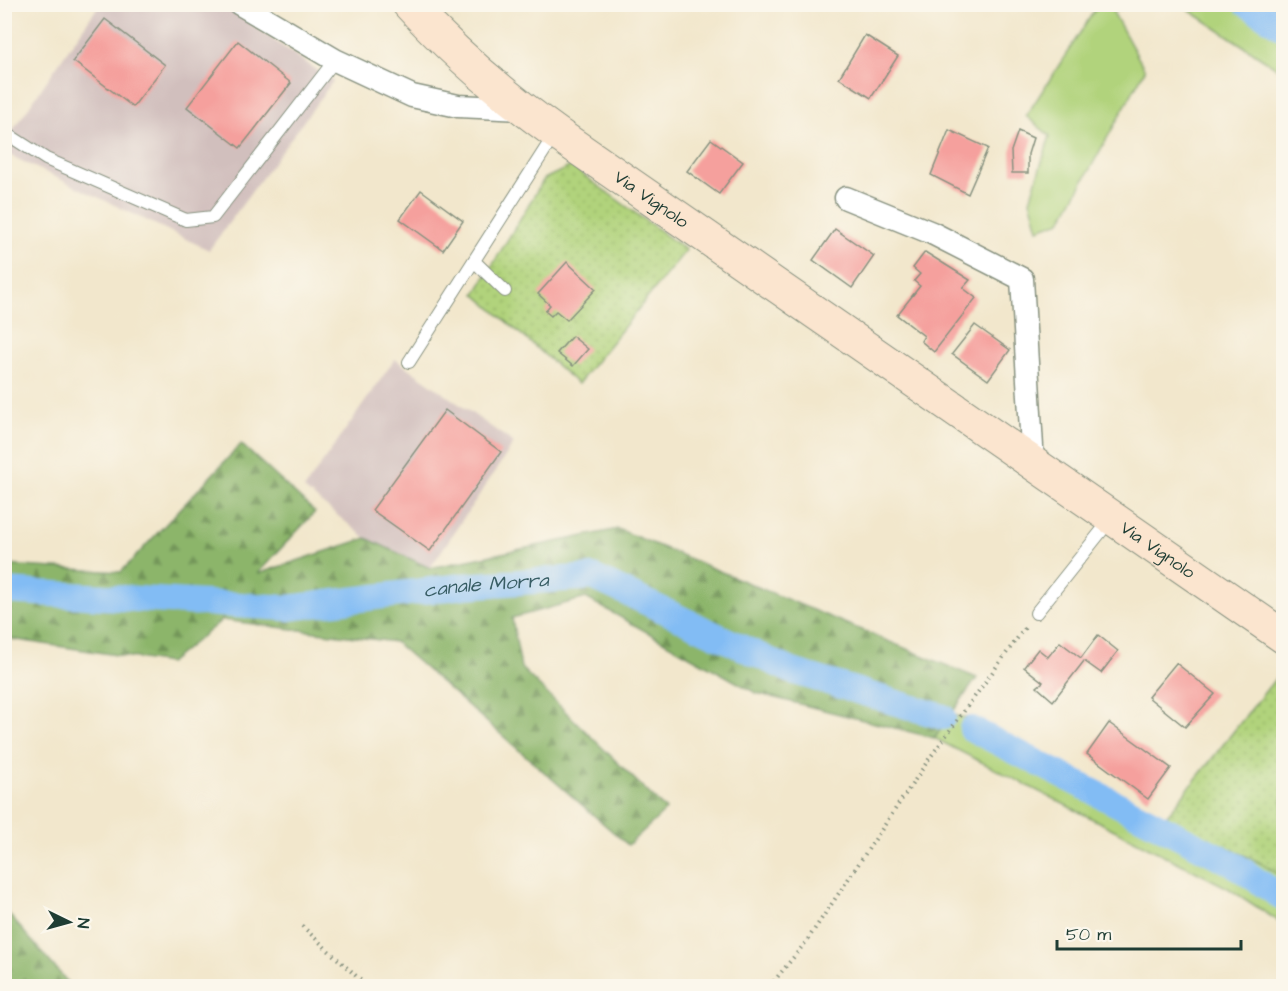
<svg xmlns="http://www.w3.org/2000/svg" width="1288" height="991" font-family="'Architects Daughter',sans-serif">
<defs>
<pattern id="forest-firs" width="22" height="20" patternUnits="userSpaceOnUse" patternTransform="scale(1.5)"><rect width="22" height="20" fill="#8cb56b"/><path d="M5 1l3.5 6h-7zM16 11l3.5 6h-7z" fill="#729459"/></pattern>
<pattern id="garden-dots" width="8" height="8" patternUnits="userSpaceOnUse" patternTransform="scale(1.5)"><rect width="8" height="8" fill="#b1d37b"/><path d="M2 2h.1M6 6h.1" fill="none" stroke="#98b66b" stroke-width="1.8" stroke-linecap="round"/></pattern>
</defs>
<rect width="100%" height="100%" fill="#fbf7ec"/>
<filter id="ink" filterUnits="userSpaceOnUse"><feTurbulence type="fractalNoise" baseFrequency=".0167" numOctaves="2"/><feDisplacementMap in="SourceGraphic" scale="12" xChannelSelector="R" yChannelSelector="G"/><feConvolveMatrix kernelMatrix="1 2 1 2 8 2 1 2 1" color-interpolation-filters="sRGB"/></filter>
<filter id="wash" filterUnits="userSpaceOnUse"><feTurbulence type="fractalNoise" baseFrequency=".008" numOctaves="4" result="noise"/><feDisplacementMap in="SourceGraphic" scale="24" xChannelSelector="R" yChannelSelector="G"/><feGaussianBlur stdDeviation="1.35" result="paint"/><feColorMatrix in="noise" values="0 0 0 0 0 0 0 0 0 0 0 0 0 0 0 0 0 1.4 0 .05"/><feComposite in="paint" operator="in"/></filter>
<g filter="url(#wash)">
<rect width="100%" height="100%" fill="#f2e7cc"/>
<!-- industrial -->
<g fill="#d1bfbd">
<path d="M99,5H223L333,81L209,250L5,153L4,143Z"/>
<path d="M395,359L514,443L430,568L366,538L304,489Z"/>
</g>
<!-- grass -->
<g fill="#b1d37b" stroke="#688858" stroke-width="1.5">
<path d="M1098,5H1130L1113,12L1145,70L1061,221L1038,229L1030,200L1050,136L1026,116Z"/>
<path d="M1181,5H1283V72Z"/>
<path d="M953,715L971,719L1165,818L1263,864L1283,877V924L1228,888L934,738Z"/>
</g>
<!-- forest -->
<g fill="url(#forest-firs)" stroke="#567950" stroke-width="1.5">
<path d="M241,444L315,512L257,574L366,538L430,568L618,529L977,678L934,738L756,693L586,598L512,618L521,668L666,810L628,845L395,642L222,620L169,663L5,638V565L121,572Z"/>
<path d="M4,910H5L71,986H5Z"/>
</g>
<!-- garden -->
<g fill="url(#garden-dots)" stroke="#688858" stroke-width="1.5">
<path d="M571,166L686,250L578,384L475,294L544,179Z"/>
<path d="M1283,669V877L1263,864L1165,818Z"/>
</g>
<g fill="none" stroke-linecap="round" stroke-linejoin="round">
<!-- canal -->
<g stroke="#82bcf4" stroke-width="26">
<path d="M1247,4L1284,28"/>
<path id="s1" d="M4,591L288,608L463,586L593,577L792,671L943,717"/>
<path d="M972,729L1235,865L1284,899"/>
</g>
</g>
<g id="blocks">
<!-- building -->
<g fill="#f5a09d">
<path d="M105,19L165,65L133,107L73,61Z"/>
<path d="M865,35L898,56L871,98L839,78Z"/>
<path d="M238,41L291,83L240,148L187,107Z"/>
<path d="M949,130L988,148L968,194L931,175Z"/>
<path d="M1018,131L1033,138L1028,154V173H1012L1011,151Z"/>
<path d="M711,139L743,162L719,194L687,171Z"/>
<path d="M421,190L463,221L443,250L400,219Z"/>
<path d="M835,229L874,256L852,288L813,260Z"/>
<path d="M925,252L970,280L963,288L976,298L934,352L921,341L924,336L897,315L920,286L914,281L920,274L913,268Z"/>
<path d="M567,262L596,289L567,320L556,311L551,316L545,311L550,305L538,294Z"/>
<path d="M975,325L1010,350L988,380L952,354Z"/>
<path d="M572,336L588,349L573,366L557,353Z"/>
<path d="M445,410L501,452L430,551L372,510Z"/>
<path d="M1098,635L1118,651L1101,673L1084,661L1053,701L1037,687L1043,682L1024,667L1038,649L1048,657L1060,642L1081,658Z"/>
<path d="M1176,663L1215,694L1185,727L1148,697Z"/>
<path d="M1109,723L1171,768L1148,799L1087,754Z"/>
</g>
</g>
</g>
<g filter="url(#ink)">
<use href="#blocks" fill-opacity="0" stroke="#889280" stroke-width="1.5"/>
<g fill="none" stroke-linecap="round" stroke-linejoin="round">
<!-- lane casing -->
<g stroke="#889280" stroke-width="14">
<g id="lane">
<path d="M4,132L46,159L186,220L213,217L335,60"/>
<path d="M474,261L505,291"/>
<path d="M409,362L555,134"/>
<path d="M1036,613L1111,519"/>
</g>
</g>
<!-- street casing -->
<g stroke="#889280" stroke-width="25">
<g id="street">
<path d="M240,4L335,60L412,96L458,106L523,109"/>
<path d="M846,198L932,233L1022,279L1033,464"/>
</g>
</g>
<!-- secondary casing -->
<g stroke="#889280" stroke-width="35">
<g id="secondary">
<path id="s2" d="M409,4C453,52 503,95 556,133L1284,637"/>
</g>
</g>
<!-- path -->
<g stroke="#889280" stroke-width="4" stroke-dasharray="1.5 4.5" stroke-linecap="butt">
<path d="M302,926L367,986"/>
<path d="M770,986L806,942L929,759L1027,625"/>
</g>
<!-- lane -->
<use href="#lane" stroke="#fff" stroke-width="12"/>
<!-- street -->
<use href="#street" stroke="#fff" stroke-width="22"/>
<!-- secondary -->
<use href="#secondary" stroke="#fbe5cf" stroke-width="33"/>
</g>
</g>
<g text-anchor="middle" dominant-baseline="central" stroke-width="4.5" stroke-linejoin="round" paint-order="stroke">
<!-- street labels -->
<g font-size="18" fill="#1f3d34" stroke="#fbf7ec">
<text stroke="none"><textPath href="#s2" startOffset="312">Via Vignolo</textPath></text>
<text stroke="none"><textPath href="#s2" startOffset="928">Via Vignolo</textPath></text>
</g>
<!-- water labels -->
<g font-size="20" font-style="italic" fill="#385d64" stroke="#fbf7ec">
<text stroke="none"><textPath href="#s1" startOffset="484">canale Morra</textPath></text>
</g>
</g>
<!-- margin -->
<rect width="1288" height="991" fill="none" stroke="#fbf7ec" stroke-width="24"/>
<!-- north arrow -->
<g transform="translate(69 922) rotate(95)" stroke="#fbf7ec" stroke-width="4.5" paint-order="stroke">
<path d="M0-4.5L10 22L0 15L-10 22Z" fill="#1f3d34"/>
<text y="-9" font-size="16" font-weight="bold" text-anchor="middle" fill="#1f3d34">N</text>
</g>
<!-- scale -->
<path d="M1057 940v9h184v-9" fill="none" stroke="#1f3d34" stroke-width="3"/>
<text x="1066" y="940" font-size="18" fill="#1f3d34" stroke="#fbf7ec" stroke-width="4.5" paint-order="stroke">50 m</text>
</svg>
